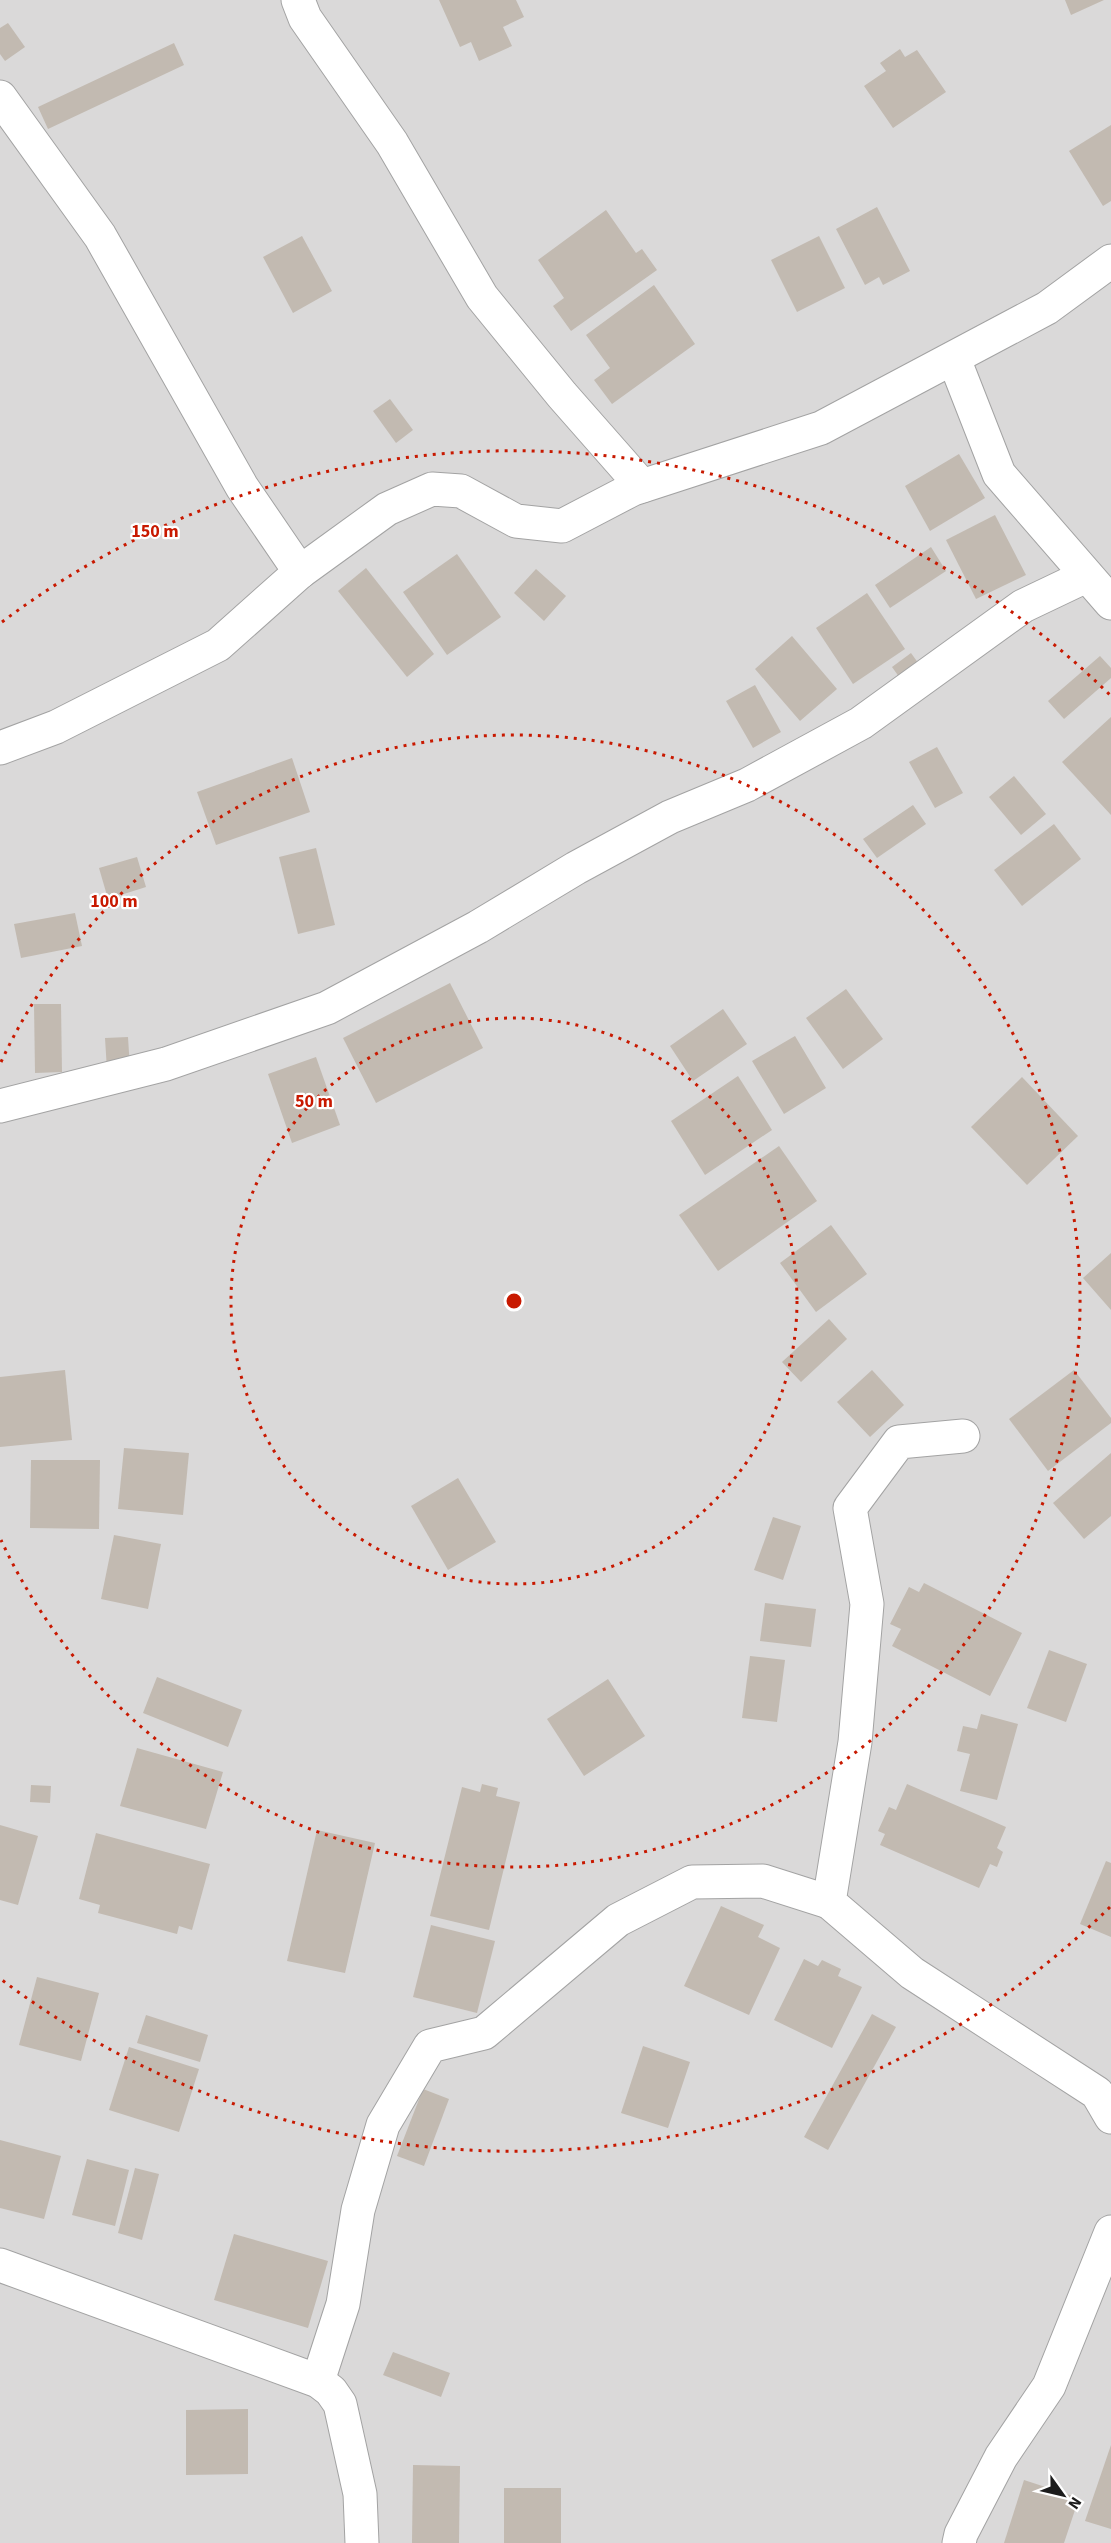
<svg xmlns="http://www.w3.org/2000/svg" width="1111" height="2543" font-family="'Source Sans 3',sans-serif">
<rect width="100%" height="100%" fill="#eeebe1"/>
<!-- residential -->
<rect fill="#dad9d9" x="0" y="0" width="1111" height="2543"/>
<!-- building -->
<g fill="#c2bab1">
<path d="M439,0H516L524,17L503,27L512,46L479,61L471,42L460,47Z"/>
<path d="M1065,0H1104L1071,15Z"/>
<path d="M8,23L25,47L5,61L0,54V28Z"/>
<path d="M174,43L184,65L48,129L38,107Z"/>
<path d="M900,49L905,57L917,50L946,92L893,128L864,86L886,71L880,63Z"/>
<path d="M1111,125V201L1103,206L1069,151Z"/>
<path d="M877,207L910,271L883,285L879,277L865,285L836,229Z"/>
<path d="M606,210L636,253L642,249L657,270L571,331L553,306L564,298L538,260Z"/>
<path d="M302,236L332,291L293,313L263,257Z"/>
<path d="M819,236L845,288L797,312L771,260Z"/>
<path d="M654,285L695,344L612,404L594,380L610,368L586,335Z"/>
<path d="M390,399L413,430L396,443L373,411Z"/>
<path d="M959,454L985,498L930,531L905,486Z"/>
<path d="M995,515L1026,575L976,599L946,540Z"/>
<path d="M931,547L946,571L890,608L875,585Z"/>
<path d="M457,554L501,617L447,655L403,592Z"/>
<path d="M366,568L434,654L407,677L338,591Z"/>
<path d="M536,569L566,596L544,621L514,593Z"/>
<path d="M867,593L905,649L853,684L816,628Z"/>
<path d="M792,636L837,689L800,721L755,669Z"/>
<path d="M911,653L921,667L902,681L892,667Z"/>
<path d="M1100,656L1111,668V678L1064,719L1048,701Z"/>
<path d="M755,685L781,732L753,748L726,701Z"/>
<path d="M1111,717V815L1062,762Z"/>
<path d="M937,747L963,793L935,808L909,762Z"/>
<path d="M292,758L310,812L216,845L197,792Z"/>
<path d="M1014,776L1046,814L1021,835L989,797Z"/>
<path d="M913,805L926,824L877,858L863,839Z"/>
<path d="M1054,824L1081,859L1022,906L994,870Z"/>
<path d="M316,848L335,925L298,934L279,857Z"/>
<path d="M137,857L146,887L108,899L99,868Z"/>
<path d="M75,913L82,946L21,958L14,924Z"/>
<path d="M450,983L483,1048L376,1103L343,1038Z"/>
<path d="M846,989L883,1039L843,1069L806,1018Z"/>
<path d="M34,1004H61L62,1072L35,1073Z"/>
<path d="M723,1009L747,1044L693,1081L670,1046Z"/>
<path d="M795,1036L826,1088L784,1114L752,1061Z"/>
<path d="M128,1037L130,1068L107,1070L105,1038Z"/>
<path d="M316,1057L340,1125L292,1143L268,1074Z"/>
<path d="M738,1076L772,1130L705,1175L671,1121Z"/>
<path d="M1022,1077L1078,1136L1027,1185L971,1127Z"/>
<path d="M779,1146L817,1201L718,1271L679,1215Z"/>
<path d="M831,1225L867,1274L816,1312L780,1263Z"/>
<path d="M1111,1253V1310L1083,1278Z"/>
<path d="M829,1319L847,1339L801,1382L782,1362Z"/>
<path d="M65,1370L72,1440L0,1447V1377Z"/>
<path d="M872,1370L904,1405L870,1437L837,1402Z"/>
<path d="M1074,1370L1111,1418V1423L1048,1471L1009,1419Z"/>
<path d="M124,1448L189,1453L183,1515L118,1509Z"/>
<path d="M1111,1453V1516L1084,1539L1053,1503Z"/>
<path d="M31,1460H100L99,1529L30,1528Z"/>
<path d="M458,1478L496,1542L448,1570L411,1506Z"/>
<path d="M773,1517L801,1526L783,1580L754,1570Z"/>
<path d="M114,1535L161,1544L148,1609L101,1599Z"/>
<path d="M924,1583L1022,1633L990,1696L892,1646L901,1629L890,1624L909,1587L919,1592Z"/>
<path d="M765,1603L816,1609L811,1647L760,1641Z"/>
<path d="M1049,1650L1087,1664L1066,1722L1027,1708Z"/>
<path d="M750,1656L785,1660L777,1722L742,1718Z"/>
<path d="M157,1677L242,1710L228,1747L143,1713Z"/>
<path d="M608,1679L645,1736L584,1776L547,1719Z"/>
<path d="M981,1714L1018,1724L997,1800L960,1791L970,1754L957,1751L963,1726L977,1729Z"/>
<path d="M137,1748L223,1772L206,1829L120,1806Z"/>
<path d="M482,1784L498,1788L496,1796L520,1802L489,1930L430,1916L462,1787L480,1792Z"/>
<path d="M907,1784L1006,1827L997,1848L1003,1852L997,1867L990,1864L979,1888L880,1845L885,1834L878,1831L889,1807L896,1810Z"/>
<path d="M31,1785L51,1786L50,1803L30,1802Z"/>
<path d="M0,1825L38,1836L18,1905L0,1900Z"/>
<path d="M317,1830L375,1843L345,1973L287,1961Z"/>
<path d="M96,1833L210,1864L192,1930L179,1926L177,1934L98,1913L100,1905L79,1899Z"/>
<path d="M1106,1861L1111,1863V1937L1080,1924Z"/>
<path d="M721,1906L764,1925L758,1937L780,1948L749,2015L684,1986Z"/>
<path d="M431,1925L495,1941L477,2013L413,1997Z"/>
<path d="M804,1959L818,1966L822,1960L841,1969L838,1976L862,1987L832,2048L774,2020Z"/>
<path d="M37,1977L99,1993L81,2061L19,2045Z"/>
<path d="M872,2014L896,2027L828,2150L804,2137Z"/>
<path d="M146,2015L208,2035L200,2062L137,2043Z"/>
<path d="M643,2046L690,2062L668,2128L621,2113Z"/>
<path d="M129,2047L199,2069L179,2132L109,2110Z"/>
<path d="M423,2089L449,2099L424,2166L397,2156Z"/>
<path d="M0,2140L61,2156L44,2219L0,2208Z"/>
<path d="M87,2159L129,2170L115,2226L72,2215Z"/>
<path d="M135,2168L159,2174L142,2240L118,2233Z"/>
<path d="M234,2234L328,2261L308,2328L214,2300Z"/>
<path d="M393,2352L450,2373L441,2397L383,2375Z"/>
<path d="M248,2409V2474L186,2475V2410Z"/>
<path d="M1111,2445V2529L1085,2521Z"/>
<path d="M413,2465L460,2466L459,2543H412Z"/>
<path d="M1024,2480L1079,2498L1064,2543H1004Z"/>
<rect x="504" y="2488" width="57" height="55"/>
</g>
<g fill="none" stroke-linecap="round" stroke-linejoin="round">
<!-- minor casing -->
<g stroke="#a3a3a3" stroke-width="35">
<g id="minor">
<path d="M298,0L305,18L392,143L482,297L562,395L642,486"/>
<path d="M0,97L100,236L242,487L300,572"/>
<path d="M954,359L999,474L1111,603"/>
<path d="M0,748L56,727L218,645L300,572L387,509L432,489L461,491L516,521L562,526L633,489L821,428L1047,308L1111,261"/>
<path d="M0,1106L166,1064L327,1008L478,927L576,868L670,817L747,785L861,723L1023,606L1086,576"/>
<path d="M963,1436L899,1442L850,1508L867,1604L855,1742L829,1902L912,1973L1097,2093L1111,2117"/>
<path d="M0,2265L318,2381L331,2391L340,2404L360,2494L362,2543"/>
<path d="M318,2381L343,2304L358,2210L383,2125L430,2046L484,2033L618,1920L692,1882L763,1881L829,1902"/>
<path d="M959,2543L961,2534L1001,2457L1049,2386L1111,2232"/>
</g>
</g>
<!-- minor -->
<use href="#minor" stroke="#fff" stroke-width="33"/>
</g>
<!-- distance rings -->
<g fill="none" stroke="#c81900" stroke-width="3" stroke-dasharray="3 6">
<circle cx="514" cy="1301" r="283"/>
<path d="M1 1062A566 566 0 1 1 1 1540"/>
<path d="M1110 1907A850 850 0 0 1 2 1980M2 622A850 850 0 0 1 1110 695"/>
</g>
<circle cx="514" cy="1301" r="9" fill="#c81900" stroke="#fff" stroke-width="3"/>
<g font-size="18" text-anchor="middle" font-weight="bold" fill="#c81900" stroke="#fff" stroke-width="4.5" stroke-linejoin="round" paint-order="stroke">
<text x="155" y="537">150 m</text>
<text x="114" y="907">100 m</text>
<text x="314" y="1107">50 m</text>
</g>
<!-- north arrow -->
<g transform="translate(1063 2495) rotate(124)" stroke="#ffffff" stroke-width="4.5" paint-order="stroke">
<path d="M0-4.5L10 22L0 15L-10 22Z" fill="#1c1c1c"/>
<text y="-9" font-size="16" font-weight="bold" text-anchor="middle" fill="#1c1c1c">N</text>
</g>
</svg>
